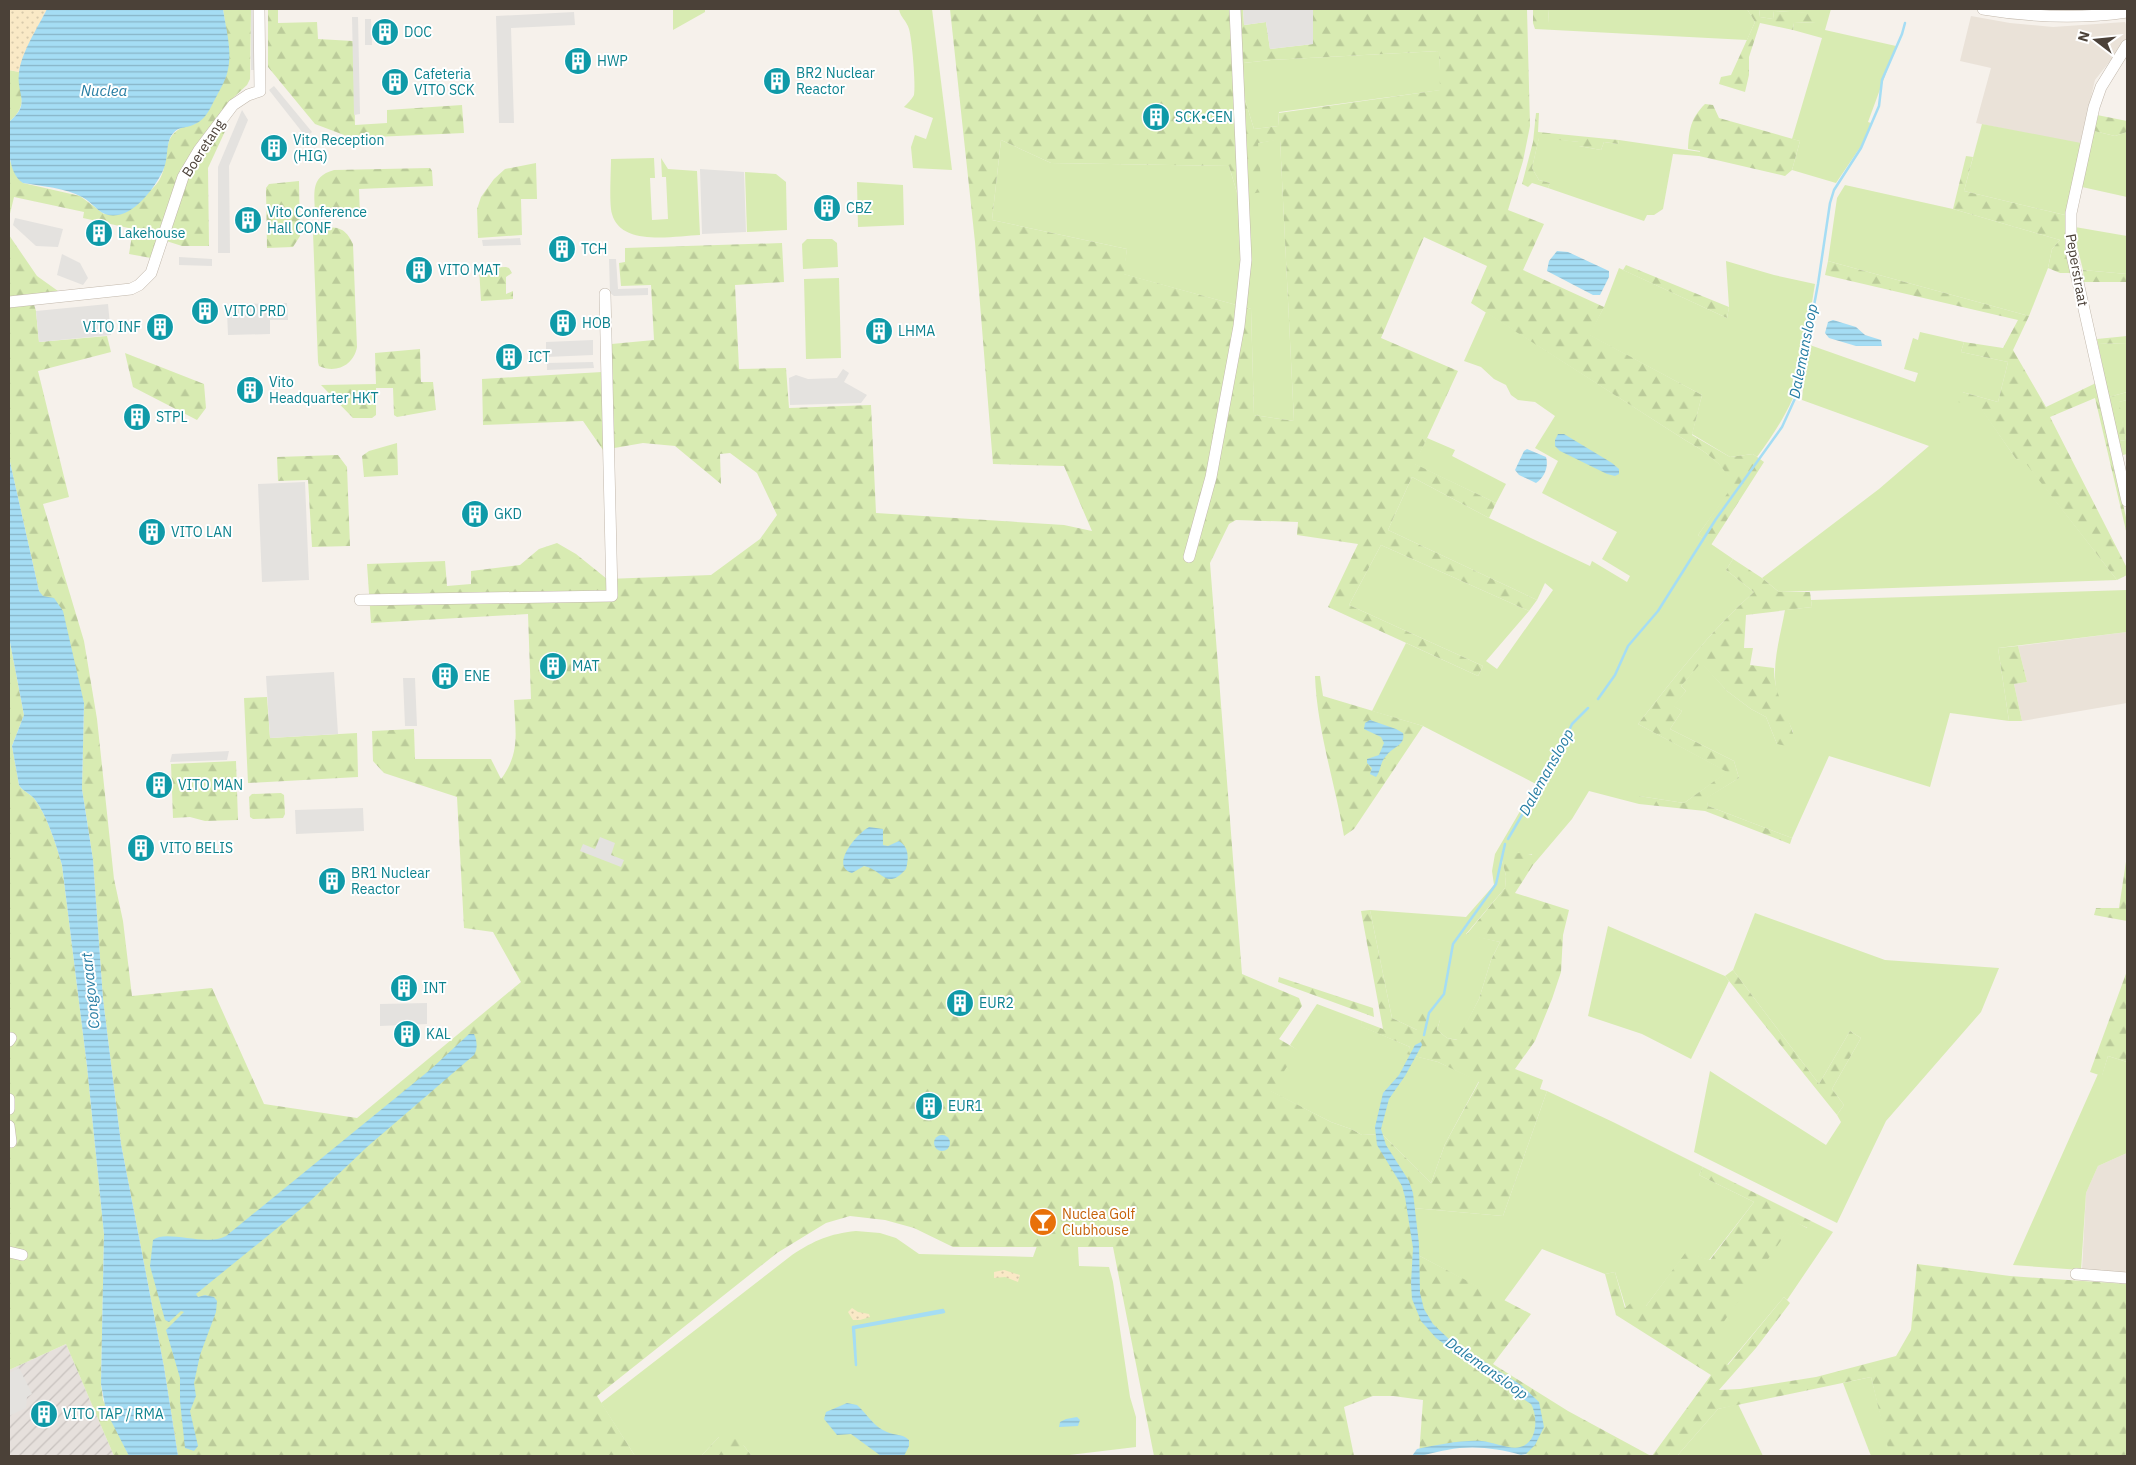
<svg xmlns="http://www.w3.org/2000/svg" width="2136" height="1465" font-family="'IBM Plex Sans',sans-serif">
<defs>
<pattern id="industrial-furrows" width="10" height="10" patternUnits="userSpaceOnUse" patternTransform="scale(1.25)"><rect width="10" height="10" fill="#e6e0dc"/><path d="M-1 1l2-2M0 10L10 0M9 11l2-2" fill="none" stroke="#c7c1be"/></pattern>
<pattern id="forest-firs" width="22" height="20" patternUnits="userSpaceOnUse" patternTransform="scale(1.25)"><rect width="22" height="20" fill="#d8ebb2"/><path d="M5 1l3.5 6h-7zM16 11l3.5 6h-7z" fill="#bbcb9a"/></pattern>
<pattern id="sand-dots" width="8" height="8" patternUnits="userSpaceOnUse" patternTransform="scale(1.25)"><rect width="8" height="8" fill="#fae9c6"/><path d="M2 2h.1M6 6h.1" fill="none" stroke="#d8c9ab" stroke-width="1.8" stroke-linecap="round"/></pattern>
<pattern id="water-rules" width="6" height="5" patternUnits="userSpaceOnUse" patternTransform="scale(1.25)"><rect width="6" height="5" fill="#a5ddf4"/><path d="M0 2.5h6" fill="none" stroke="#88b5c7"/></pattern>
</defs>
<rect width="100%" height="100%" fill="#f6f1eb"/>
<!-- residential -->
<g fill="#eae2d8">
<path d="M1971,16L2010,23L2053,27L2125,22L2127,27L2126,41L2095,80L2080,144L1976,123L1991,68L1960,61Z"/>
<path d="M2127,632V703L2022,721L2014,684L2027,682L2018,646Z"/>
<path d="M2127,1153V1265L2125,1273L2082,1270L2086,1193L2098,1166Z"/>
</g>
<!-- industrial -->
<path fill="url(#industrial-furrows)" d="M66,1344L114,1456H9V1370Z"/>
<!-- grass -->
<g fill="#d8ebb2">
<path d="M673,9H705V12L673,30Z"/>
<path d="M899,9H932L952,170L913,168L911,147L915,135L926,139L933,118L904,107C907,104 912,99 914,95C916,86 912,39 909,29C907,21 900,17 899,9Z"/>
<path d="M1549,9H1747L1755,22L1747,40L1535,29L1533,23H1548Z"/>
<path d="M1759,9H1831L1825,30L1896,46L1868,122L1871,123L1861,146L1836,183L1792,170L1800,141L1792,139L1822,38L1793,30L1794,23L1816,22L1822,14L1774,11L1773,19L1760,17Z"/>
<path d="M1439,51L1441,90L1279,112L1278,126L1254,129L1234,64L1271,60Z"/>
<path d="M1982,124L2081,143L2065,215L1964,191Z"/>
<path d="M2094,131L2115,136L2127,132V197L2082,187Z"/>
<path d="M1539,137L1579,142V146L1601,150L1604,142L1618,144L1619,140L1701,152L1699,156L1673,154L1663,209L1654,215H1647L1644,221L1548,188L1550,183L1539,180L1532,168Z"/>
<path d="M1280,139L1294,421L1254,415L1251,309L1123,274L1127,249L992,220L1001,140L1051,163L1229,166L1238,196L1258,143Z"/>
<path d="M654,158L655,178H650L652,220L668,219L666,177H662L661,158L668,169L697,171L700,235C674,236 621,247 612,214C609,203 611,172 611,159Z"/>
<path d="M745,172L776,174L786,182L787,230L747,232Z"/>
<path d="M857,182L903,185L904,225L858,227Z"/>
<path d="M1845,185L1953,209L2060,240L2052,249L2048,268L2029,316L1828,261L1837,198Z"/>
<path d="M2075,227L2127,236V274L2083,270L2077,246Z"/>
<path d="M807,239H832L837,243L838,267L803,269L802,244Z"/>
<path d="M1726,261L1774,275L1815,284C1809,317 1805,368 1793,398C1783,420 1771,438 1757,457L1753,454L1730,457L1692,434L1702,395L1589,335L1604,307L1619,268L1727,318L1729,307Z"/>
<path d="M839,278L841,358L806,359L804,279Z"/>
<path d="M1486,312L1685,440C1708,453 1720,462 1735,484L1698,535L1733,559L1726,570L1754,592C1710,631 1674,678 1638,724L1728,772L1684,803L1639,796V804L1589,791L1572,819L1533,865L1532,854L1502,860L1506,876L1505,888L1466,934L1500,942L1491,960L1479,999L1458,1040L1447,1038L1437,1030L1440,1020L1417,1030L1392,1018L1370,910L1466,917L1494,885L1492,871L1495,854L1536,784L1423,726L1372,711L1406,643L1478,676L1483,666L1349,605L1381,545L1529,611L1486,661L1497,669L1553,590L1545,583L1537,600L1388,530L1412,477L1489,518L1590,566L1592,561L1627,582L1630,576L1602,559L1617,532L1542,493L1558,461L1535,448L1555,416L1535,402L1518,400L1511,395L1506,385L1494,379L1481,367L1464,361Z"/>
<path d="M1920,332L1964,342L1961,352L2008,362L1998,402L1962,392L1981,408L2016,459L2024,460L2117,580L1779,592L1762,578L1879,489L1929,446L1802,400L1807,344L1915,382L1918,373L1904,369L1913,338L1918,340Z"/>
<path d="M2127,343V392L2109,397L2098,344Z"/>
<path d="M2127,400V454L2123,455L2119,441L2126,440L2118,402Z"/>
<path d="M1427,438L1455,450L1452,456L1506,484L1496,503L1414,464Z"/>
<path d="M2127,590V632L1998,648L2009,721L1950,713L1930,787L1829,756L1792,838L1708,806L1706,798L1739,778L1734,761L1670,729L1682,711L1673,706L1686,691L1681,686L1701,662L1727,691L1751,709L1766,717L1777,744L1793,732C1789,721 1782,711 1779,700C1769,671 1780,639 1785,610L1812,607L1811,600Z"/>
<path d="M1755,913L1885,960L1999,968L1981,1012L1886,1121L1837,1223L1694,1152L1710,1071L1826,1145L1841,1122L1837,1115L1844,1105L1832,1089L1861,1038L1850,1031L1819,1084L1733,970Z"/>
<path d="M1608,926L1725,976L1729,981L1691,1059L1642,1034L1588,1016Z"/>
<path d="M1317,1004L1362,1021L1361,1026L1410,1047L1407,1054L1438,1062L1479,1081L1445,1144L1431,1183L1382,1134L1362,1135L1351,1129L1331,1122L1270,1091L1297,1050L1290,1045Z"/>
<path d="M2108,1056L2127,1062V1153L2098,1166L2086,1193L2081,1270L2013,1265L2098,1074L2102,1075Z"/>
<path d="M1547,1091L1613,1122L1703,1167L1699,1175L1754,1202L1709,1260L1686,1253L1646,1306L1626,1308L1615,1272L1605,1274L1542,1249L1504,1301L1416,1254L1413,1208L1503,1216Z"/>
<path d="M1794,1221L1807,1228L1811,1221L1833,1232L1787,1300L1784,1297L1727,1365L1705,1347Z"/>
<path d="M856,1231L880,1233L896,1238L919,1254L1033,1257L1037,1246L1078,1247L1079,1266L1109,1267L1113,1282L1130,1397L1136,1417V1447L1061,1456H752L744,1446L719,1437L701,1456H635L601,1403L792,1255C815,1240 829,1234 856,1231Z"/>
<path d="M1871,1377L1891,1456H1871L1843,1383Z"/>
<path d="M1738,1404L1763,1456H1677L1718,1409Z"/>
</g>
<!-- forest -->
<g fill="url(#forest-firs)" fill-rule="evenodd">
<path d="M223,9H251L250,79L247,85L233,98L215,122L227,127L208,168L209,246H182L157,238L151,258L129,254L133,229L83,218L84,212L14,197L9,218V158L15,173L23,183L80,196L104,214C116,208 143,197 152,189C178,166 151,131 195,124L229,49Z"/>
<path d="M268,9H278V23L317,22L318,39L353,41L355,125L387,123V110L462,105L464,133L352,138L315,124L268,67Z"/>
<path d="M950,9H1243L1244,25L1266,22L1270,49L1313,44V9H1527L1530,126L1523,161L1508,210L1544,224L1523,270L1604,307L1590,335L1702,395L1692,435L1730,457L1753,454L1764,462L1711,545L1698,535L1734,484C1720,462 1708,453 1685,440L1471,303L1487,266L1424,237L1381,338L1458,371L1415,464L1496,503L1489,518L1412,477L1388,530L1537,600L1529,611L1381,545L1349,605L1483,666L1478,676L1328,607L1358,544L1297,535L1298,522L1236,520L1229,524L1210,563L1242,974L1299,998L1302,1006L1279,1039L1298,1050L1271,1091L1331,1122L1351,1129L1362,1135L1382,1134L1431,1183L1445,1144L1479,1082L1438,1062L1406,1054L1410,1047L1360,1026L1362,1021L1383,1029L1361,911L1370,910L1392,1018L1417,1030V1019L1425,1011L1440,1020L1437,1030L1447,1038L1457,1040L1479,999L1491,960L1500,942L1466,935L1505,888L1506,876L1502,860L1507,854L1521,853L1533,855V865L1515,893L1569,910L1563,935L1561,972L1552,999L1535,1041L1515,1069L1543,1080L1540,1089L1547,1091L1503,1216L1413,1208L1416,1254L1531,1314L1493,1364L1568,1411L1651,1456H1534L1487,1446L1446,1448L1419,1456L1423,1400L1393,1396H1373L1344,1407L1354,1456H1154L1113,1247H953L914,1228L885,1220L850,1216L826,1223L777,1253L597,1396L635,1456H178L164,1367L121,1144L103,999L93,860L82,789L84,703L39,591L10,462L9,446V235L37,276L58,291L31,295L36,311L39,342L107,336L111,352L38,371L69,497L43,504L84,641L97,719L114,879L123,921L132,996L212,988L264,1104L357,1118L521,982L493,932L464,928L457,797L384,773L373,761L372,731L414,729L415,759H491L501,779C521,752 515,731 514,700L531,699L528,614L371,623L367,564L445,561L447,586L471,584V571L520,565L539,549L557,543L576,554L607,579L711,575L760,539L777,515L757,473L730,453L720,454L721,484L675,446L643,443L603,450L583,421L483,425L482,379L602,372L601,345L654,340L651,285L621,286L619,263L625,262V248L782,243L784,282L735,285L739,369L786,368L789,408L871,405L876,513L1064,525L1092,531L1064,466L993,464L975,242ZM1439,51L1440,90L1279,113L1278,126L1254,129L1234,64L1271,60ZM1001,140L1051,163L1229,166L1238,196L1262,192L1258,143L1280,140L1294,421L1254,415L1251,309L1124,274L1127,249L992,220Z"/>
<path d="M1533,9H1549L1548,23H1533Z"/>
<path d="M1747,9H1759L1760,17L1773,19L1774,11L1822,13V25L1817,26L1816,22L1794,23L1793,30L1760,23L1749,57V75L1745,92L1719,84L1721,77L1731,75L1755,22Z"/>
<path d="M9,70L19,72C20,95 29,105 9,122Z"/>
<path d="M1705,104L1713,105L1719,118L1800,141L1792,170L1785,176L1699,156L1700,151L1688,149C1689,129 1691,118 1705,104Z"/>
<path d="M1536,113H1539L1538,132L1619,140L1618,144L1604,142L1601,150L1579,146V142L1539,138L1532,168L1539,180L1550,183L1548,188L1532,183L1528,187L1522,184L1533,142Z"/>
<path d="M2097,115L2127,121V132L2115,136L2094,131Z"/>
<path d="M1966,156L1973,157L1964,191L2065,215V246L2072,273H2060L2048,268L2052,249L2060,240L1953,209Z"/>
<path d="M536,163L537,199H521L522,235L478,238L477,209L481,197L494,179L505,169Z"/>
<path d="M430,168L432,171L433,186L359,189L360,216L317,217L315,215C315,194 309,177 334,170Z"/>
<path d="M299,181L300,236L293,247L267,248L266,188L269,184Z"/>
<path d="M318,227C336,227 345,226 353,244L357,347C354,365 336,374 319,366L318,362L313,233Z"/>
<path d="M1828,261L2029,316L2013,350L2046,407L2096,383L2127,522V535L2095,398L2050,417L2127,568V575L2117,580L2024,461L2016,459L1981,409L1958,402L1962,392L1998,402L2008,362L1961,352L1964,342L2003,348L2018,320L1825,275Z"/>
<path d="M1626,265L1729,307L1727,318L1623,270Z"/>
<path d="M506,267L509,268L512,273L506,277V294L513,291V299L481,301L479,268Z"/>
<path d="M2083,270L2127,274V282H2084Z"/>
<path d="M2127,336V343L2098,344L2097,339Z"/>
<path d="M420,349L421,382H433L436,410L397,417L394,415L393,388H376V415L372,418H353L321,385L376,384L375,353Z"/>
<path d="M125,353L204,384L206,408L197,420L133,387Z"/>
<path d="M2127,392V400L2119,402L2126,440L2119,441L2109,397Z"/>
<path d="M397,443L398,475L364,477L362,456L369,451Z"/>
<path d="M338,455L347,467L350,546L312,547L308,480L278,481L277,457Z"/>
<path d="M1733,559L1762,578L1779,592H1810L1812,607L1746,615L1744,648H1753L1750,665L1774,668C1774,699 1791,716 1795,743L1787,746L1777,744L1766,717L1751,709L1727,691L1701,663L1681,686L1686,691L1674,706L1682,711L1670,729L1734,761L1739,778L1707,798L1708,806L1792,838L1790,844L1705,811L1639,804V796L1684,803L1727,772L1638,724C1674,678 1710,631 1754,592L1726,570Z"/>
<path d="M9,637L24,715L12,746L19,785C23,792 32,794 36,801C47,816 57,847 62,865L87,1066L104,1234L101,1384L103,1400L129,1456H114L66,1344L9,1370Z"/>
<path d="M2018,646L2027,682L2014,684L2022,721H2009L1998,648Z"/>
<path d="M1315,676H1320L1323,696L1423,726L1354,829L1344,836C1335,783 1317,730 1315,676Z"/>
<path d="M267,697L270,738L357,733L358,777L248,783L244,698Z"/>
<path d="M236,761L238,820L205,821L190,817L173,818L171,764Z"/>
<path d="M281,793L284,795L285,814L283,818L253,819L250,817L249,797L252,794Z"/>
<path d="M2127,855V921L2094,915L2096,908H2119Z"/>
<path d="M1733,970L1819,1084L1850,1031L1861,1038L1832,1089L1844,1105L1837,1115L1725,976Z"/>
<path d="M2127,971V1062L2108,1056L2102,1076L2090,1072Z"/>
<path d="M1279,977L1373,1008L1374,1017L1278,982Z"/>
<path d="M1703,1167L1811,1221L1808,1228L1794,1222L1706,1347L1728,1365L1784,1297L1790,1303L1756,1348L1719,1390L1740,1389L1816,1377L1896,1356L1911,1330L1917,1264L2010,1276L2127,1284V1456H1890L1871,1377L1718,1409L1677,1456H1652L1711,1375L1616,1315L1605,1274L1615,1272L1625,1308L1637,1298L1646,1306L1686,1252L1710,1260L1754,1202L1699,1175Z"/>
<path d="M729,1434L744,1446L752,1456H701L719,1437Z"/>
</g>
<!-- sand -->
<g fill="url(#sand-dots)">
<path d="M9,9H47L26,50L19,72L9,70Z"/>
<path d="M1004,1270L1020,1275L1018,1282L1005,1277L994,1278V1272Z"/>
<path d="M852,1308L858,1312L869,1314L870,1317L860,1320H853L848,1312Z"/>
</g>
<!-- parking -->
<g fill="#e4e2df">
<rect x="251" y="9" width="4" height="61"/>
<path d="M1243,9H1313V44L1270,49L1266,22L1244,25Z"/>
<path d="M574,12L575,25L511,28L514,123H499L496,16Z"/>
<path d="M352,17H358L360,114L354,115Z"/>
<path d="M365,19H371L372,45H365Z"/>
<path d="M274,86L312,132L306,137L269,90Z"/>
<path d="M242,110L248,120L229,166L230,253H218V167Z"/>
<path d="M700,169L744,172L746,232L702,234Z"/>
<path d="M15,218L63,229L58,247L36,246L13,225Z"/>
<path d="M520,238L521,245L483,246L482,240Z"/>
<path d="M62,254L80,263L88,278L83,285L57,275Z"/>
<path d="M179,257L212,259V266L179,265Z"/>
<path d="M609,259H616L618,289L648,288V295L614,296L610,293Z"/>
<path d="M287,303L288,320H270V334L228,335L227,312H235V304Z"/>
<path d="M108,304L111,335L39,342L36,311Z"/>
<path d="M593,340V355L546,357V342Z"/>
<path d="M593,362L594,368L547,370V363Z"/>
<path d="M843,369L849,373L844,382L867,395L861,403L790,405L789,378L796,375L808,379L837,378Z"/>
<path d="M305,482L309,580L262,582L258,484Z"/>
<path d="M334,672L338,734L270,738L266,676Z"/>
<path d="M403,678H415L417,726H405Z"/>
<path d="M229,751L227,760L170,762L172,754Z"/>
<path d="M363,808L364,831L296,834L295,810Z"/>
<path d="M600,837L615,843L611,855L624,860L621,867L580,851L583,844L595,849Z"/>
<path d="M427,1003V1024L380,1026V1004Z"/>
<path d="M19,1368L32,1394L27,1397L26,1408L9,1416V1373Z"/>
</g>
<!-- water -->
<g fill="url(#water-rules)">
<path d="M47,9H223C226,30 234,55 226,77C223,85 218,93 214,101C210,109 205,120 195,124C184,130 178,124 170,138C166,148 168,158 164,168C158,184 136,213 118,215C100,218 95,204 82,197C66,188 41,186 23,183C6,172 9,140 9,122C32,103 16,95 19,73C21,53 38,27 47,9Z"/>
<path d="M1557,251L1568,252L1609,271V277L1600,295H1593L1547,271L1549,261Z"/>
<path d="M1833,320L1856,327L1865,335L1881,340L1882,346H1856L1829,338L1825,333L1828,322Z"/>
<path d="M1558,434H1564L1612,463L1619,469V474L1615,476L1607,474L1560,451L1555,446V440Z"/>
<path d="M9,446L10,462L39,591L43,596L54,598L63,611L84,703L82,789L93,860L103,999L121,1144L164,1367L178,1456H129L106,1411L101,1384L104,1234L87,1066L62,865C57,847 47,816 36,801C32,794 23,792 19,785L12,746L24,715L9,637Z"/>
<path d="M1527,449L1546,457C1549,467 1544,478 1536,483L1519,475L1515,470L1524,451Z"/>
<path d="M1370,720L1396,729L1403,733C1406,745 1393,747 1387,755C1380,761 1381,771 1376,777L1370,774L1372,768L1367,763V759L1379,755L1384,743L1381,737L1364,729L1365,723Z"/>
<path d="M869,827L883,829V845L888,846L899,841C909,847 909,858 906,869C886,892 882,869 864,866L852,873C829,865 858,833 869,827Z"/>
<path d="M469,1034H474C477,1040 478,1049 474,1055L367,1147L308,1203L196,1294L198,1297L205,1295L214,1297L217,1301L216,1312L200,1355L194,1383L196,1396L190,1411L198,1446L194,1451L185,1448L180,1401V1378L166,1330L184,1312L181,1311L169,1322L165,1320L150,1266L153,1240C166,1229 206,1247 226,1236L431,1069Z"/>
<path d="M1421,1042L1422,1045L1405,1076L1389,1099L1381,1129L1386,1145L1409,1181L1413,1193L1419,1244L1420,1293L1424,1309L1433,1324L1450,1340L1521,1385L1539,1402L1544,1427L1535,1445L1526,1454L1521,1455C1496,1448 1472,1445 1447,1450C1435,1452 1424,1456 1412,1456L1417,1449C1438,1445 1460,1440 1482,1441C1493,1442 1511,1450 1520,1447C1538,1443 1538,1416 1531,1404L1485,1374L1436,1338L1421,1321L1412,1299L1411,1283L1413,1248L1405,1197L1402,1186L1377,1145L1375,1127L1383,1093L1399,1075L1415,1045Z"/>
<circle cx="942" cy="1143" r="8"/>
<path d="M847,1403L857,1405C867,1414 874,1427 887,1432C896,1436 901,1433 909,1440V1446L904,1456H881L851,1434L837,1435L824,1419L826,1412Z"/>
<path d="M1077,1417L1080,1420L1078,1426L1059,1427L1060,1422L1066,1419Z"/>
</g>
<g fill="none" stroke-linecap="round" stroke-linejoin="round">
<!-- stream -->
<g stroke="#a5ddf4" stroke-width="2.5">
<path d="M1598,699L1615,675L1628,646L1658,611L1716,519L1782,427L1798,392L1818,284L1830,203L1834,190L1861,148L1879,106L1882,80L1902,34L1905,23"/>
<path d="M1508,839L1560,750L1572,724L1588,708"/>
<path d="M1424,1035L1429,1013L1444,994L1453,944L1496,884L1505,844"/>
<path d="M943,1310L944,1312L854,1328L856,1365L853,1327Z"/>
</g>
<!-- minor casing -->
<g stroke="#c2b8ac" stroke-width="12">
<g id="minor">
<path d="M1983,9C2031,17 2079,19 2127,12"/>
<path d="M2127,45L2101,87L2094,107L2071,213V251L2127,501"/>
<path d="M9,302L131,289L139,285L151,273L183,177L199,150L233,105L248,95L260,91L259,9"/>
<path d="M1189,557L1211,477L1239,326L1246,260L1235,9"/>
<path d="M360,600L612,596L605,294"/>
<path d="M9,1041L11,1038"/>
<path d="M9,1099V1109"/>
<path d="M9,1126L11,1142"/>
<path d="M9,1252L22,1255"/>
<path d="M2076,1274L2127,1278"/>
</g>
</g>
<!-- minor -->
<use href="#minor" stroke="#fff" stroke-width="11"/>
</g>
<!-- icons -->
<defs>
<g id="building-disc" transform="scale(1.4375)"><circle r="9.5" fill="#0f9aa8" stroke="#fff"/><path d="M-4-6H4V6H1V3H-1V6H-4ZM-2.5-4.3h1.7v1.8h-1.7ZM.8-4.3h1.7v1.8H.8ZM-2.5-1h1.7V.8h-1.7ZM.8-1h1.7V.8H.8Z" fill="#fff"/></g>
<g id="bar-disc" transform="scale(1.4375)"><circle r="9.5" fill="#e8710a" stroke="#fff"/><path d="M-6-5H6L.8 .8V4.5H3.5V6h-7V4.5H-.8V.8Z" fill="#fff"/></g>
</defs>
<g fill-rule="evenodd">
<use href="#building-disc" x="385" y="32"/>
<use href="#building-disc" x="578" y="61"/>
<use href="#building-disc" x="777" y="81"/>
<use href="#building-disc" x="395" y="82"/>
<use href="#building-disc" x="1156" y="117"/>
<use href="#building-disc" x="274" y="148"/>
<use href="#building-disc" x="827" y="208"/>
<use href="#building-disc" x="248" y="220"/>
<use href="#building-disc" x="99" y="233"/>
<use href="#building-disc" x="562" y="249"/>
<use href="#building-disc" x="419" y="270"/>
<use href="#building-disc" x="205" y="311"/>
<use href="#building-disc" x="563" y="323"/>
<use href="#building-disc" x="160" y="327"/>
<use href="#building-disc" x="879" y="331"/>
<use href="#building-disc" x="509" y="357"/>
<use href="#building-disc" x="250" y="390"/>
<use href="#building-disc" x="137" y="417"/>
<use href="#building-disc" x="475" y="514"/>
<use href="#building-disc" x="152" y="532"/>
<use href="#building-disc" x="553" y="666"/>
<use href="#building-disc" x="445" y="676"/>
<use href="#building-disc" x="159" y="785"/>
<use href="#building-disc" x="141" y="848"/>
<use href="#building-disc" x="332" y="881"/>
<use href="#building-disc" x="404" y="988"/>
<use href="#building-disc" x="960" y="1003"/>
<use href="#building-disc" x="407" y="1034"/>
<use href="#building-disc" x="929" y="1106"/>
<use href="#bar-disc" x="1043" y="1222"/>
<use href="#building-disc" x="44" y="1414"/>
</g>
<g text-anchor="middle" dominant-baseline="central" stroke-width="4" stroke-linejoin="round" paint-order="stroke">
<!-- culture labels -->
<g font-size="14" fill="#0d838f" stroke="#fff" text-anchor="start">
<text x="404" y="32">DOC</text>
<text x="597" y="61">HWP</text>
<text x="796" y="73">BR2 Nuclear<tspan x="796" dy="16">Reactor</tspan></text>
<text x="414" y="74">Cafeteria<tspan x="414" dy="16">VITO SCK</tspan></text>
<text x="1175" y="117">SCK•CEN</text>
<text x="293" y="140">Vito Reception<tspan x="293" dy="16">(HIG)</tspan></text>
<text x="846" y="208">CBZ</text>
<text x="267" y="212">Vito Conference<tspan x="267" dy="16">Hall CONF</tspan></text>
<text x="118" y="233">Lakehouse</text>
<text x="581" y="249">TCH</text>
<text x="438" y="270">VITO MAT</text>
<text x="224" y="311">VITO PRD</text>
<text x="582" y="323">HOB</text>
<text x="141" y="327" text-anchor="end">VITO INF</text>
<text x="898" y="331">LHMA</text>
<text x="528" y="357">ICT</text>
<text x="269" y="382">Vito<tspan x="269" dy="16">Headquarter HKT</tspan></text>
<text x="156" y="417">STPL</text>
<text x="494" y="514">GKD</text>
<text x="171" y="532">VITO LAN</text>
<text x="572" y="666">MAT</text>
<text x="464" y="676">ENE</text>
<text x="178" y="785">VITO MAN</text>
<text x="160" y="848">VITO BELIS</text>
<text x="351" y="873">BR1 Nuclear<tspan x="351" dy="16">Reactor</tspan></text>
<text x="423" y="988">INT</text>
<text x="979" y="1003">EUR2</text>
<text x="426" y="1034">KAL</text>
<text x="948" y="1106">EUR1</text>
<text x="63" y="1414">VITO TAP / RMA</text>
</g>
<!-- street labels -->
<g font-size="14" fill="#4b4138" stroke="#fff">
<text transform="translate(203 148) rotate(-57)">Boeretang</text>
<text transform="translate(2077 270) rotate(80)">Peperstraat</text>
</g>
<!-- food labels -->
<g font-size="14" fill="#c56008" stroke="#fff" text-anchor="start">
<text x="1062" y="1214">Nuclea Golf<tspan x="1062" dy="16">Clubhouse</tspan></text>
</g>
<!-- water labels -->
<g font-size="15" font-style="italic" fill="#267da3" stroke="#fff">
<text x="104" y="90">Nuclea</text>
<text transform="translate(1803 351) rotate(-79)">Dalemansloop</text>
<text transform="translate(1546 772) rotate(-61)">Dalemansloop</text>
<text transform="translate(90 991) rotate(-96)">Congovaart</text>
<text transform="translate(1487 1368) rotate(35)">Dalemansloop</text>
</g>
</g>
<!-- border -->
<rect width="2136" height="1465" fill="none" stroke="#4b4138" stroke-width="20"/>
<!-- north arrow -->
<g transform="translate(2096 40) rotate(286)" stroke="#ffffff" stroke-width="4" paint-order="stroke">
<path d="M0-4L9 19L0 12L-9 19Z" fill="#4b4138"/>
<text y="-8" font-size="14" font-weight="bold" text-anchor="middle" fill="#4b4138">N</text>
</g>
</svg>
